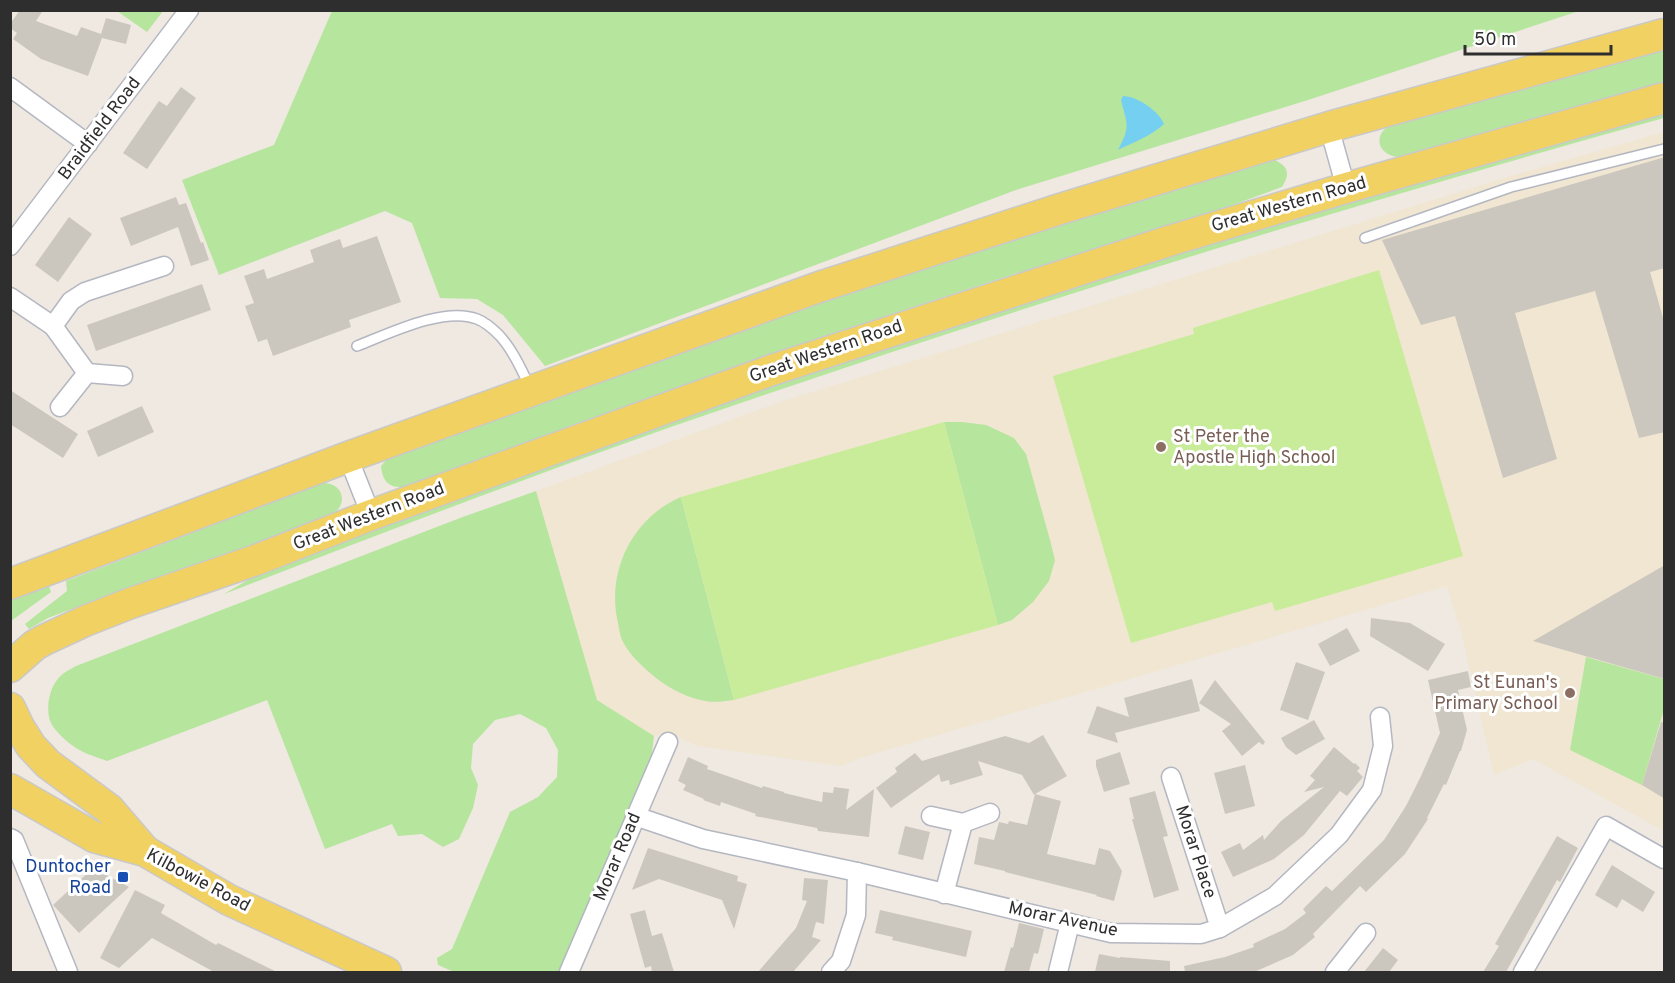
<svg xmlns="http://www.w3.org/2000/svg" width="1675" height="983" font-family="Overpass,sans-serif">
<rect width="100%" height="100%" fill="#efe9e1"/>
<!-- education -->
<path fill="#f0e6d1" d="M1664,132V831L1533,759L1494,775L1460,627L1463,625L1459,626L1447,586L863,757L841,766L698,746L668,733L654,736L597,700L536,491L780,402L1514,175Z"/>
<!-- green -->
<g fill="#b6e59e">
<path d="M117,11H163L147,32Z"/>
<path d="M332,11H1579L1308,100L1019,189L545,366L503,315L477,299L440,298L412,223L385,211L219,275L182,180L274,145Z"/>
<path d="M1664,49V85L1402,157C1378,158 1370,134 1393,124Z"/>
<path d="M1664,112V118C1351,205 1040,300 732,406C561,464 393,529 224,594L263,571L554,462L730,399L1187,249Z"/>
<path d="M1275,160C1289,167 1290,174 1282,187L1191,220L1011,275L791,347L567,427L411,486C393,489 383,486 381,466L387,459L632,368L932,264L1263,161Z"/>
<path d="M944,422H962L986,425L1014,438L1026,454L1050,540L1055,560L1049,581L1033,602L1012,620L998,625Z"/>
<path d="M323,483C344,483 349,505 331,515L180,572L132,586L48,618L29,629L25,624L67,591L66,581Z"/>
<path d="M536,491L597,700L654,736L651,761L559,972H454L438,965L437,958L452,949L510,812L538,797L557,777L558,750L546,728L520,714L495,720L473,744L471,768L478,785L473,808L459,839L443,847L422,834L398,836L392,824L325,849L267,700L107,761C97,757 85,754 76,748C67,742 54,731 50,721C46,708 49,690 57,680C62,673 69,670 76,666L460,518Z"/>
<path d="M681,497L734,700C725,701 714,703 706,701C689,699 669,688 656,678C643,667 630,656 622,640C620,635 619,628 618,623C606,572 632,518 681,497Z"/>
<path d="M49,586L51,592L11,621V600Z"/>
<path d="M1586,657L1664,679V709L1642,785L1570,750Z"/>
</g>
<!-- pitch -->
<g fill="#c9ec9a">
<path d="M1379,270L1463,556L1275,611L1272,602L1131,643L1053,376L1194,334L1193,328Z"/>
<path d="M944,422L998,625L734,700L681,497Z"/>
</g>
<!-- water -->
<path fill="#75cff0" d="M1123,96C1137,96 1159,111 1164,124C1151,136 1134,142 1118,150C1131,126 1127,125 1121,100Z"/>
<!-- building -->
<g fill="#cbc7bf">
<path d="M20,10H43L36,21L77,36L81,27L101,34L106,18L131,25L126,44L102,38L88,76L41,59L13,39L17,33L10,28V24Z"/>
<path d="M181,87L196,98L147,169L123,153L159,101L167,106Z"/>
<path d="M1665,157V268L1650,272L1665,325V432L1639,438L1595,291L1515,313L1557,459L1503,478L1455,316L1421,325L1382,240Z"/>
<path d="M176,197L179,205L186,203L201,243L203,242L209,260L191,266L178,227L131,246L120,218Z"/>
<path d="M69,217L92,234L58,282L35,265Z"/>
<path d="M377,236L401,302L349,320L351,327L273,356L267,339L258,342L245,306L254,303L244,276L264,269L267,279L314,262L310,250L340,239L343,248Z"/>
<path d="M202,284L211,310L96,351L87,325Z"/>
<path d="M10,390L78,434L63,458L10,424Z"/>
<path d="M142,406L154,432L98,457L87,431Z"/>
<path d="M1665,565V679L1533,641Z"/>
<path d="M1371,618L1410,623L1445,644L1428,671L1370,636Z"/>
<path d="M1347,628L1360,651L1330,666L1318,644Z"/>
<path d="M1296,662L1325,672L1308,720L1280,710Z"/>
<path d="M1468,671L1471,687L1458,690L1467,730L1461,751H1460L1446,785L1444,784L1427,818L1428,819L1405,854L1366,892L1360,886L1313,934L1315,937L1293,955L1254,972H1185L1184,966L1225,957L1254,947L1253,944L1285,929L1306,913L1303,909L1326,886L1332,891L1384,840L1406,806L1421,776L1440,733L1428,680Z"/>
<path d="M1192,679L1200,711L1115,733L1118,743L1087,733L1097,706L1129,717L1124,698Z"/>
<path d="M1215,680L1265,742L1263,745L1259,742L1242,756L1222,731L1231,724L1199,703Z"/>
<path d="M1314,720L1325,739L1296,755L1286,747L1281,738Z"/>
<path d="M1661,722L1665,723V799L1642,785Z"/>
<path d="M1043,735L1067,776L1035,794L1061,801L1047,854L1095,865L1099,848L1110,851L1122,871L1114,901L1096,896L1097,895L1005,872V871L974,864L979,837L994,840L999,822L1008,824L1009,821L1027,825L1035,794L1034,795L1022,775L978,761L983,775L950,785L949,780L941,782L939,774L891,808L876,788L897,772L895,768L915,753L922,761L1005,736L1029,743Z"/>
<path d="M1334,747L1354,764L1355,763L1360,768L1357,771L1363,777L1347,796L1340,791L1304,835L1274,859L1233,877L1221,852L1240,843L1243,850L1263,835L1264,840L1281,821L1324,787L1304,792L1315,780L1310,776Z"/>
<path d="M1120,752L1130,784L1104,792L1096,766V760Z"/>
<path d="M688,757L708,766L707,769L762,788L763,786L784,792V793L822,802L823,792L833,793L834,787L849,789L846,810L874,789L869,837L818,831L817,828L755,816L756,814L721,802L720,806L703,800L704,799L683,790L686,785L678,781Z"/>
<path d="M1245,765L1255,806L1225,814L1214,773Z"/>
<path d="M1155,791L1168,836L1163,837L1179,890L1154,898L1132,819H1134L1129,798Z"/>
<path d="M905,826L930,832L923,860L898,854Z"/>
<path d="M1557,836L1578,848L1560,882L1557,880L1506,972H1483L1499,946L1495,944Z"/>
<path d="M648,848L738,876L737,881L747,884L734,929L722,900L659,879L632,890Z"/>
<path d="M1612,865L1655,892L1643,912L1622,899L1617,908L1595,895Z"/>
<path d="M93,868L129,887L79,933L53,905Z"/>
<path d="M804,878L828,880L824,924L816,922L812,937L821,940L793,972H758L796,928L807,901L802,900Z"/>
<path d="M135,890L165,905L161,913L216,945L218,943L277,972H214L152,938L119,968L100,958Z"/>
<path d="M645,910L652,936L662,933L674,972H652L651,966L645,968L630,914Z"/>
<path d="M880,910L972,931L966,957L892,940L893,937L875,933Z"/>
<path d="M1019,923L1044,929L1038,954L1034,953L1029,972H1004L1011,947L1013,948Z"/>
<path d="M1383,948L1398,960L1389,972H1364Z"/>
<path d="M1099,954L1120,958V957L1170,961V972H1095Z"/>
</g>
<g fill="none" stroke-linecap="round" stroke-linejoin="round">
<!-- service casing -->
<g stroke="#b4b7c1" stroke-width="12">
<g id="service">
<path d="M1365,238L1511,187L1664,149"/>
<path d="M357,346C388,334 444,306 477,319C485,322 493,329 499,335C513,350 521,369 530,387"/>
</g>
</g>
<!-- minor casing -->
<g stroke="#b4b7c1" stroke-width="21">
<g id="minor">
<path d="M10,87L88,144"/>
<path d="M1329,127L1346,188"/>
<path d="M10,246L189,10"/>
<path d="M10,297L53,326L87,373L60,407"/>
<path d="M53,326L71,301L85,292L164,266"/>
<path d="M87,373L123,376"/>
<path d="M348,457L371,515"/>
<path d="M1171,777L1220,928"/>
<path d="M635,816L703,839L857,872L1111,933L1201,934L1220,928L1275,896L1339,835L1372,790L1383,746L1380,717"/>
<path d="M931,816L963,823L990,813"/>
<path d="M10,838L14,840L68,972"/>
<path d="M944,894L963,823"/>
<path d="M569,972L668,742"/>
<path d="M831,972L841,961L856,915L857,872"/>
<path d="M1058,972L1070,923"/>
<path d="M1335,972L1366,933"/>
<path d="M1523,972L1606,826L1664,859"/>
</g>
</g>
<!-- primary casing -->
<g stroke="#c9c9c9" stroke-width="33">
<g id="primary">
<path d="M10,584L348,457L819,287L1060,209L1329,127L1664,34"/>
<path d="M10,667L35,645L44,640L85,621L131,603L256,560L371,515L772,370L1172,240L1346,188L1664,98"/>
<path d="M10,708L19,727L31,746L48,764L109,809L145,851"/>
<path d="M10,789L94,837L145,851L229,900L386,972"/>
</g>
</g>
<!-- service -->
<use href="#service" stroke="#fff" stroke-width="9"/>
<!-- minor -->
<use href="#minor" stroke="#fff" stroke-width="18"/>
<!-- primary -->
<use href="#primary" stroke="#f2d163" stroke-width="30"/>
</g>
<!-- markers -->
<g fill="#8d6e63" stroke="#fff" stroke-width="2">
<circle cx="1161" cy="447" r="6"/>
<circle cx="1570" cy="693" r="6"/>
</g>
<rect fill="#1a4fb4" stroke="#fff" stroke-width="2" x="117" y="871" width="12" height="12" rx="3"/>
<g text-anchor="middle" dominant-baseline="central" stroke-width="6" stroke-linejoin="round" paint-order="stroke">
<!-- street labels -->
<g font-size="18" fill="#2e2e2e" stroke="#fff">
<text transform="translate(100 129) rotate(-53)">Braidfield Road</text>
<text transform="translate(1289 205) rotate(-16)">Great Western Road</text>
<text transform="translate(826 352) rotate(-19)">Great Western Road</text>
<text transform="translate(369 517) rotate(-21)">Great Western Road</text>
<text transform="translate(1195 852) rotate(72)">Morar Place</text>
<text transform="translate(618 857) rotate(-67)">Morar Road</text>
<text transform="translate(198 881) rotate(28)">Kilbowie Road</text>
<text transform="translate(1063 920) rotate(12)">Morar Avenue</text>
</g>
<!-- education labels -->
<g font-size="18" fill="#785e54" stroke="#fff" text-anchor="start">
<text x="1173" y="437">St Peter the<tspan x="1173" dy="21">Apostle High School</tspan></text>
<text x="1558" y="683" text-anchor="end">St Eunan's<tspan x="1558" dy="21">Primary School</tspan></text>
</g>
<!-- transit labels -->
<g font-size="18" fill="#164399" stroke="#fff" text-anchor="end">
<text x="111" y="867">Duntocher<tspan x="111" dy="21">Road</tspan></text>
</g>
</g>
<!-- border -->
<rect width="1675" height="983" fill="none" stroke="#2e2e2e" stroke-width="24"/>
<!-- scale -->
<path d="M1465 45v9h146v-9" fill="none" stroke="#2e2e2e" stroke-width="3"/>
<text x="1474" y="45" font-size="18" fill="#2e2e2e" stroke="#ffffff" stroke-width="4.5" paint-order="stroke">50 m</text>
</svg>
